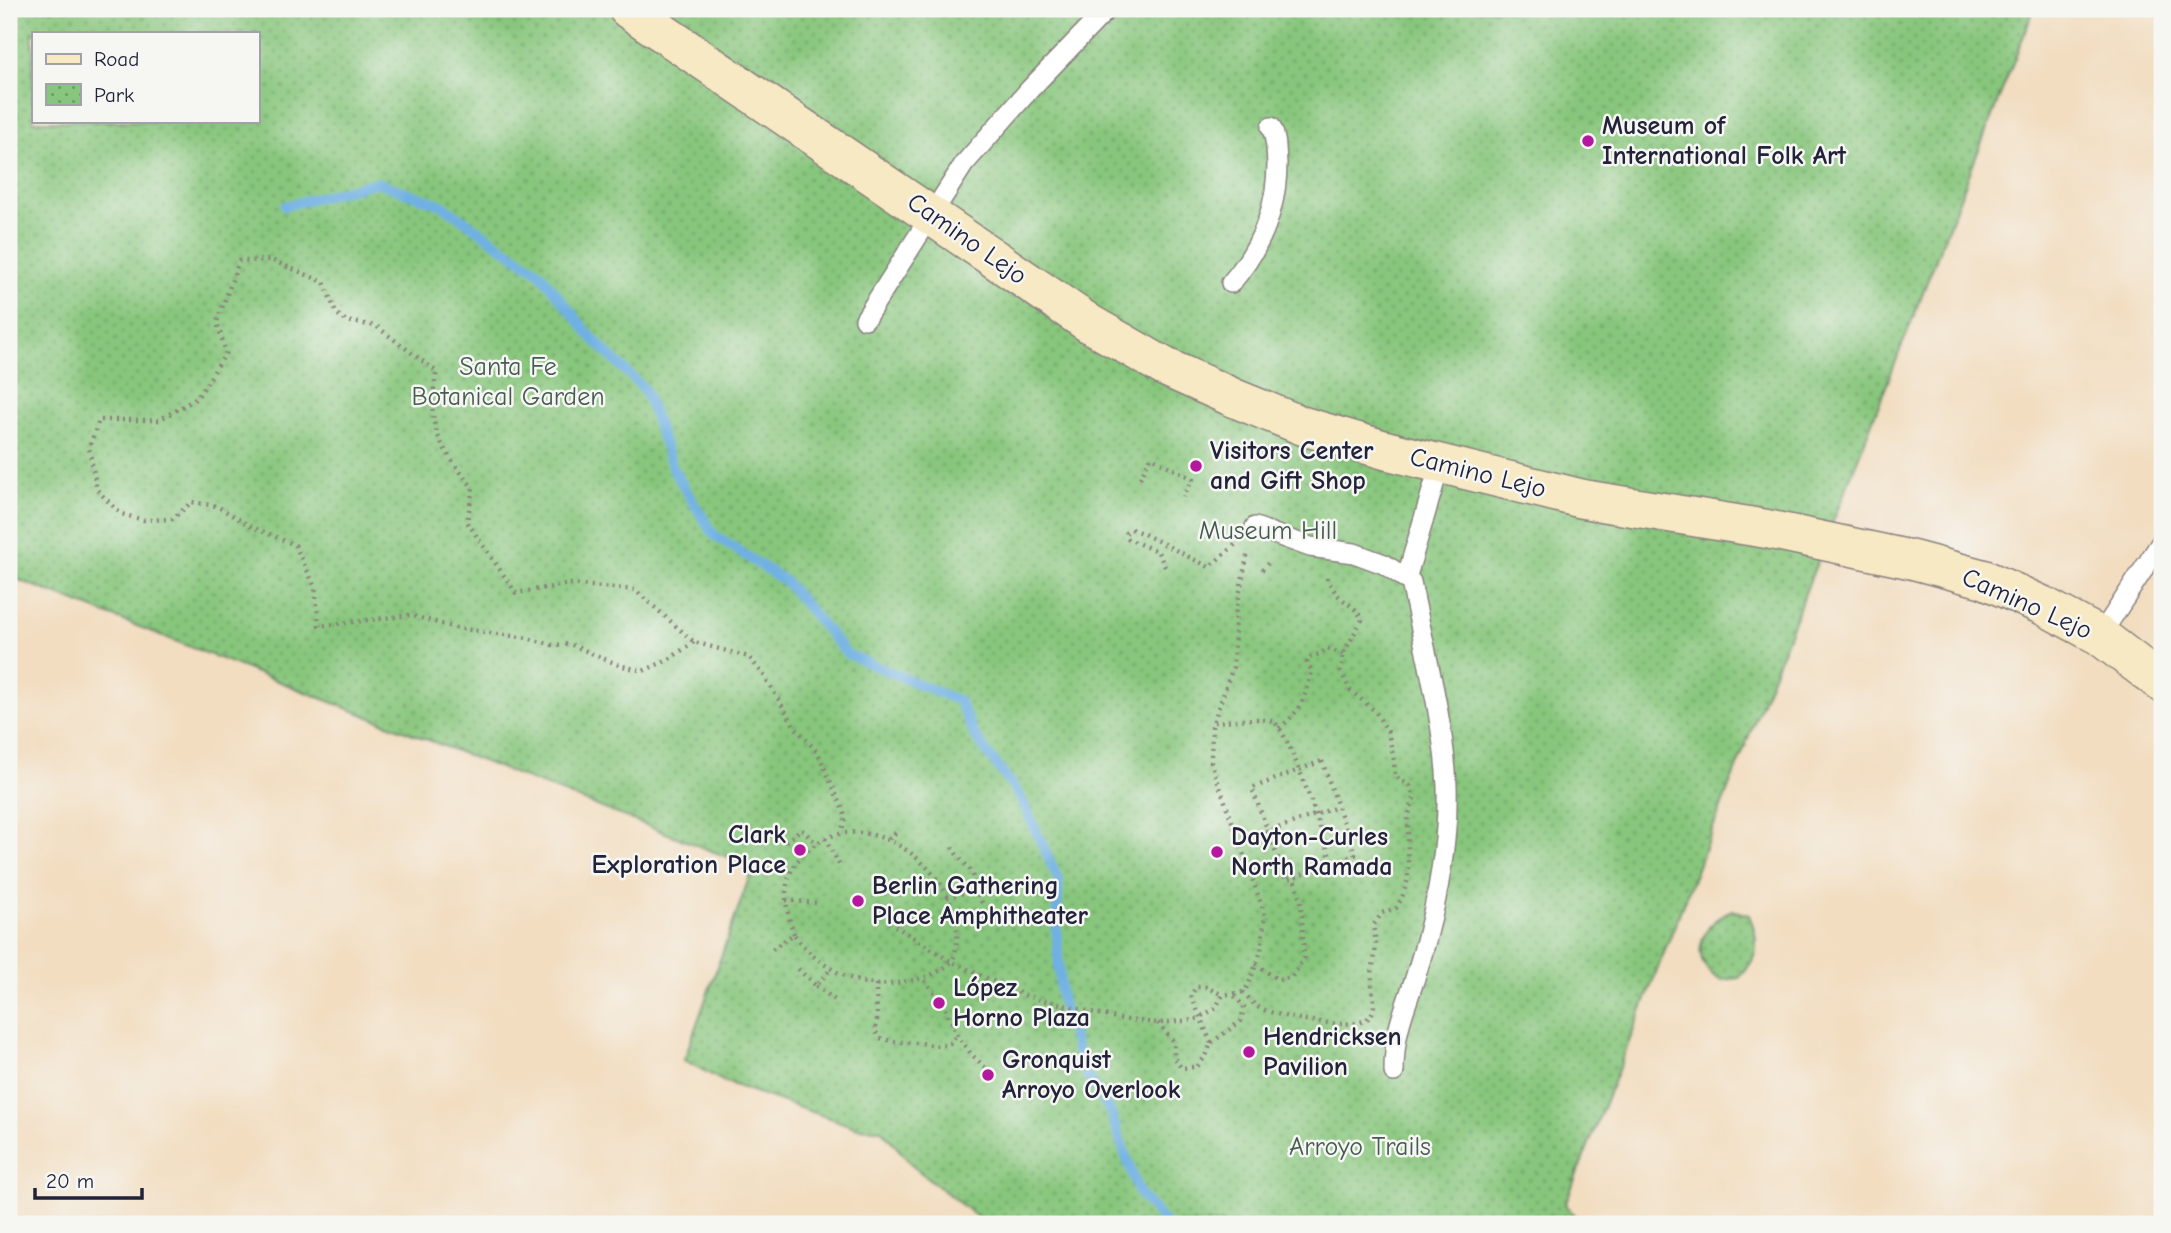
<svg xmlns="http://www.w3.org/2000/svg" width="2171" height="1233" font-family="'Comic Neue',sans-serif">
<defs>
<pattern id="park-dots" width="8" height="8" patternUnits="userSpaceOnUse" patternTransform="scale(1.75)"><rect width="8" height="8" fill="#87c67c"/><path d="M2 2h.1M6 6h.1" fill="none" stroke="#6ea067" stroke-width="1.8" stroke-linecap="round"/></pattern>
</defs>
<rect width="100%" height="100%" fill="#f6f6f2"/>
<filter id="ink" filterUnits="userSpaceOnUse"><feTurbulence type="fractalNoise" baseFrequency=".0143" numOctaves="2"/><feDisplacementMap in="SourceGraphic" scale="14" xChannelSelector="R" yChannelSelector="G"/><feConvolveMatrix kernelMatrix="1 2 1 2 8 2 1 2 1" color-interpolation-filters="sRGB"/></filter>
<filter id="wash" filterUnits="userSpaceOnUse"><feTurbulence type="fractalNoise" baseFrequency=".00686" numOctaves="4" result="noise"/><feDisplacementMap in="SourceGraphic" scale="28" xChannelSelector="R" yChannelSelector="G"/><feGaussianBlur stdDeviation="1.57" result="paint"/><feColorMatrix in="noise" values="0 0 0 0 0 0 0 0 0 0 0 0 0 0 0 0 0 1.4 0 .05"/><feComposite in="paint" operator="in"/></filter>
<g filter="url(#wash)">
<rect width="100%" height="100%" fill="#f2ddc0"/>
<!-- park -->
<g fill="url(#park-dots)" stroke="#54745c" stroke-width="2" fill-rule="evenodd">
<path d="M9,9H2034L1565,1205L1582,1224H986L914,1167L881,1129L858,1128L723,1081L684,1060L753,867L9,576ZM33,33H257V121H33Z"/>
<path d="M1732,910L1749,915C1760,941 1760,957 1739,978L1720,980C1716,977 1709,973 1707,969C1690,945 1710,919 1732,910Z"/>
</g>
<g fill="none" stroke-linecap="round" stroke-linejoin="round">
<!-- stream -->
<path stroke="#6fb0e3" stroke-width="10" d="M285,206L377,182L442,205L540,273L592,338L645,390L674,471L713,534L786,582L847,654L959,701L975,736L1021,798L1059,881L1056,923L1061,999L1083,1069L1110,1111L1139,1193L1166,1224"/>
</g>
</g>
<g filter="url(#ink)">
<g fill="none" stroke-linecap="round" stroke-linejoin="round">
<!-- lane casing -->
<g stroke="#8a807e" stroke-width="22">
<g id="lane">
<path d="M1231,283C1261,248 1277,210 1277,164C1276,151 1277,139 1271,127"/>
<path d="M865,319L964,164L1030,89L1107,9"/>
<path d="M1255,527L1310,547L1354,553L1384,564L1411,582C1424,646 1444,722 1447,786C1448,817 1445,847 1440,876C1435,909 1426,943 1416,975C1404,1012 1394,1031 1394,1072"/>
<path d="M1406,579L1440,464"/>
<path d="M2100,636L2162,541"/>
</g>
</g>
<!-- secondary casing -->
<g stroke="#8a807e" stroke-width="41">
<path id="secondary" d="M628,9L1090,324L1165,367L1234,398L1303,426L1385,450L1583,499L1767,529L1913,560L1984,579L2044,606L2100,636L2162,683"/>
</g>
<!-- path -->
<g stroke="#8a807e" stroke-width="4.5" stroke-dasharray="2 5" stroke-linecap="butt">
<path d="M1140,478L1151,457L1193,479L1183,497"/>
<path d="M1165,567L1158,552L1126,538V533L1131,529L1142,533L1209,567L1236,544"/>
<path d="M1262,570L1269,562"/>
<path d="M694,642L668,660L643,671L619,665L570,644L553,645L527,638L456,628L410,615L319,626L315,587L295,545L252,527L217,506L192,502L172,519L144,520L121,514L97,490L89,448L99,420H159L197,398L226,353L217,322L239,261L271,260L324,282L336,313L346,321L376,326L437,372C424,427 440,446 473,488L467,522L516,593L570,584L635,590L694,642L749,657L763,674L795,727L818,753L846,817L841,832"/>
<path d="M1214,722C1228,721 1263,716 1274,722C1290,733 1324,839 1332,863"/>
<path d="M1279,728C1303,709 1304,699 1312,671L1307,663L1309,657L1320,654L1327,648L1343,654"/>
<path d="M1322,761L1355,855L1286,880L1252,788Z"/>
<path d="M825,838L841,868"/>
<path d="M889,839L899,829"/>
<path d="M786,842L801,829L816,843"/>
<path d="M1239,842L1337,807"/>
<path d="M952,847C963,867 973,863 976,890"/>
<path d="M947,897L976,890L984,907"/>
<path d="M786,900L816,903"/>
<path d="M889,922L952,962L1026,996L1120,1019L1157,1023L1194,1020L1215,1009L1223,995L1243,992L1248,986L1261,951L1265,915L1211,762L1212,726L1233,667L1236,611L1248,551"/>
<path d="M794,934C784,906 780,878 803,855C860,794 963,869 957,942C956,948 955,957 951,962C945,969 932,975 923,978L945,1007L959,1038L972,1055L995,1076"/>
<path d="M772,949L794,934C810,959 843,980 873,984C890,986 907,981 923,978"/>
<path d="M1256,964L1278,980L1292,977L1304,958L1301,899L1294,878"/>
<path d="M798,969L816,986L832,968"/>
<path d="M876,984L877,1019L875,1031L880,1038C893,1042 903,1042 916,1043C932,1043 934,1049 951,1043L957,1033"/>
<path d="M816,986L835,1000"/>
<path d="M1243,992C1247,996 1252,1003 1258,1007C1274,1017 1353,1031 1367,1019C1379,1009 1372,997 1372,984C1371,960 1380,953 1373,926L1382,913L1396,908L1402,898L1408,879V817L1414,798L1410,786L1395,776L1394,760L1388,732L1375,711L1350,690L1341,672L1343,654L1362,620C1357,608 1350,606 1341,598C1334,592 1330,584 1326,577"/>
<path d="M1158,1023L1174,1042V1057L1181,1068L1197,1067L1206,1056L1211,1043L1241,1021L1244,1007L1233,994"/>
<path d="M1211,1043L1191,995L1196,987H1206L1223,995"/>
</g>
<!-- lane -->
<use href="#lane" stroke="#fff" stroke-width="19"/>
<!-- secondary -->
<use href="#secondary" stroke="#f6e9c3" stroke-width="38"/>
</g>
</g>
<!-- markers -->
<g fill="#b5179e" stroke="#f6f6f2" stroke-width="2.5">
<circle cx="1588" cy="141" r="7"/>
<circle cx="1196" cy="466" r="7"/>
<circle cx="800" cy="850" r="7"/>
<circle cx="1217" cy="852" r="7"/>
<circle cx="858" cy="901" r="7"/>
<circle cx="939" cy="1003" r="7"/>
<circle cx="1249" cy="1052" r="7"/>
<circle cx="988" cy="1075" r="7"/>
</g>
<g text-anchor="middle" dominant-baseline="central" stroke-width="5" stroke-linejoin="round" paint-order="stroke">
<!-- poi labels -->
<g font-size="26" font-weight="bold" fill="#22223b" stroke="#f6f6f2" text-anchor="start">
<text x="1602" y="126">Museum of<tspan x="1602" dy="30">International Folk Art</tspan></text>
<text x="1210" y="451">Visitors Center<tspan x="1210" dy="30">and Gift Shop</tspan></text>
<text x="786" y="835" text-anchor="end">Clark<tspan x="786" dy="30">Exploration Place</tspan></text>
<text x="1231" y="837">Dayton-Curles<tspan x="1231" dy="30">North Ramada</tspan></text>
<text x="872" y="886">Berlin Gathering<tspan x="872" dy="30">Place Amphitheater</tspan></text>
<text x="953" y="988">López<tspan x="953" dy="30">Horno Plaza</tspan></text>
<text x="1263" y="1037">Hendricksen<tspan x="1263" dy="30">Pavilion</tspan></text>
<text x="1002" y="1060">Gronquist<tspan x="1002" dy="30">Arroyo Overlook</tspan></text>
</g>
<!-- street labels -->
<g font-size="26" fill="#22223b" stroke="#f6f6f2">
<text transform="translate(967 239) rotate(35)">Camino Lejo</text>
<text transform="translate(1478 473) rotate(14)">Camino Lejo</text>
<text transform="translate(2027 604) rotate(24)">Camino Lejo</text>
</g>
<!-- park labels -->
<g font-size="26" fill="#455b52" stroke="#f6f6f2">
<text x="508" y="367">Santa Fe<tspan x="508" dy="30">Botanical Garden</tspan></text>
<text x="1268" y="531">Museum Hill</text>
<text x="1360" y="1147">Arroyo Trails</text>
</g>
</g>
<!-- margin -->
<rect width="2171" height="1233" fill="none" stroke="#f6f6f2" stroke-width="35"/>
<!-- legend -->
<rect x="32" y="32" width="228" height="91" fill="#f6f6f2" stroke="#a1a1a9" stroke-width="2"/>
<rect x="46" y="54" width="35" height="10" fill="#f6e9c3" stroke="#a1a1a9" stroke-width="2"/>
<text x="94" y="66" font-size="21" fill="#22223b">Road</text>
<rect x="46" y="84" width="35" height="21" fill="url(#park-dots)" stroke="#a1a1a9" stroke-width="2"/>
<text x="94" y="102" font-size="21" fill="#22223b">Park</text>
<!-- scale -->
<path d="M35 1188v10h107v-10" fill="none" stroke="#22223b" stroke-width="3.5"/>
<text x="46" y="1188" font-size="21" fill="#22223b" stroke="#f6f6f2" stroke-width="5" paint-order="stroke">20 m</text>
</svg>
